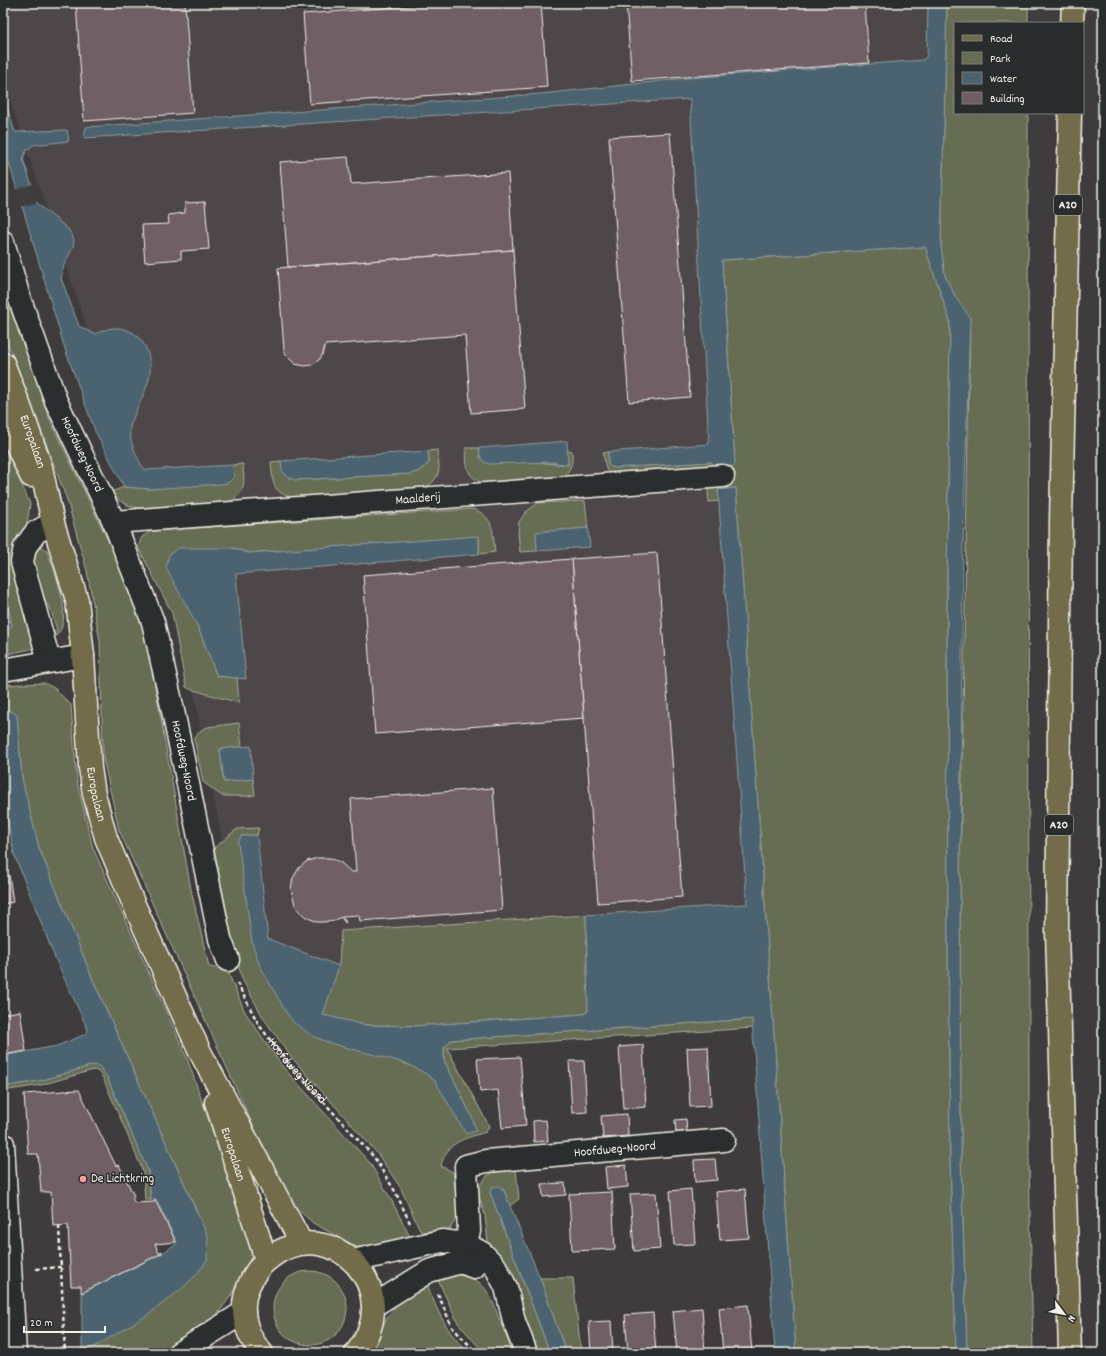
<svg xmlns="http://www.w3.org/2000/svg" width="1106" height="1356" font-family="Dekko,sans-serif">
<rect width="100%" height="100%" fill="#3f3c3e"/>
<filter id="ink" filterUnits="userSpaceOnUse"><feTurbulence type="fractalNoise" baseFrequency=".025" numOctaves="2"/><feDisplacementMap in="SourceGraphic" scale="8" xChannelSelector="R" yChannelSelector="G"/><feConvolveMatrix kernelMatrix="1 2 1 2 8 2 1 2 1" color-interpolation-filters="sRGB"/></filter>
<g filter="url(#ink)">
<!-- built -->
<path fill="#4e464a" d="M3,3H938L926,79L702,87L758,1012L321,1039L241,939L173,584L3,79Z"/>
<!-- green -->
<g fill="#666d53" stroke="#adaf9e">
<path d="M947,3H1028V23H955V113H1028L1029,1162L1033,1353H967L961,1159L960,879L970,318L956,298L945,276L941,247Z"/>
<path d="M925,247L950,321L947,588L948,936L950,1157L956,1353H796L736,488L718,490L719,501L709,502L706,471L613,478L606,469L603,453L608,452V464L614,468L711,462L735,464L722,260Z"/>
<path d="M3,274L12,309L50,420L142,611L191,890L209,967L227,970L245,1012L282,1066L370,1163L392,1201L410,1237L380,1249L357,1247L313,1223L293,1205L276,1176L119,830L103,758L100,641L87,571L67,500L12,353L3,338Z"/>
<path d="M3,441L30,504L27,524L16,547L35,648L3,655V630L12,626L3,583Z"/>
<path d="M466,448H479L480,457L568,465L567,451H572C573,465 571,469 562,478L484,484C465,475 467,468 466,448Z"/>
<path d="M437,450C440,469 442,478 424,488L290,497C270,490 273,481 271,462L281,461L282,471L295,480L410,474L419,471L429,463L428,451Z"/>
<path d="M243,464C244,482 247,491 230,502L139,508C127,506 119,502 111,492L124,487L150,489L234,477L233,465Z"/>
<path d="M585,501L588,528L537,532V551L520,552L518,533L519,522L526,512L538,503Z"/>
<path d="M472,509C494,515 493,532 495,552L479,554V537L248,553L233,548L198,627L217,676L237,678L239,703L190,689L186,687L172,613L138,547L142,537L151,531Z"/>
<path d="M38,547L43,548L47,550C54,571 70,608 61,629C60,631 57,634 56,636L52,632L57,630L49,605L44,606L32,562L35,551Z"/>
<path d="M44,683L54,688L71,705L77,782L93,848L187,1058L252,1244L251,1257L244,1273L230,1297L217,1315L202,1328L161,1353H79L82,1347L91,1349L208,1237L93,980L39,848L22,779L17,716L11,711L3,712V685Z"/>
<path d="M239,723L242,747L220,749L224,782L253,779L255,795L248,796H222L203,782L194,738L201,730L208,727Z"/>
<path d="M259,828L257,835L241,836L252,942L313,1036C348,1051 394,1054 426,1073C440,1082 459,1104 472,1117L444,1060V1048L451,1040L752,1019L753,1028L447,1048L489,1126L486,1132C464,1139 447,1141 441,1166L453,1172L459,1214L450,1229L421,1232L400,1187L377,1153L292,1058L264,1019L242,979L231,934L214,848L237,829Z"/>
<path d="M586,915L588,1011L584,1014L415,1026L365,1025L322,1015L339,965L341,931Z"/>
<path d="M93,1065L99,1066L107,1077L148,1171L151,1200H145L143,1171L103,1078L98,1071L93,1070L41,1085L3,1091V1087L39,1081Z"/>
<path d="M516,1170L519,1199L510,1206L503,1188L490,1192L550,1353H538L509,1272L500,1258L488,1243L485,1215L478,1193L479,1186L487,1176L493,1172Z"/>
<circle cx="310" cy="1308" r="37"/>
<path d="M457,1275C485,1277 490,1295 499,1318C504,1330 508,1341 513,1353H484L458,1323L438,1280Z"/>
<path d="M540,1278H573L581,1353H566Z"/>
<path d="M427,1284C437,1310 447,1335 470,1353H371L387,1317L401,1299Z"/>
</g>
<!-- water -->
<g fill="#4b636f" stroke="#8f9c9f">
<path d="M928,3H947L941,247L945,276L956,298L970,317L963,549L960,879L961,1159L967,1353H956L950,1157L948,936L947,588L950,321L925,247L722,260L735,464L730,468L720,469L711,462L614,468L608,465V452L709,444L690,99L84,138L86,127L541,94L689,78L923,60L927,56Z"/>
<path d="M3,95L15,132L67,130L69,141L33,145L26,151L23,159L38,204L68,229L72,235L74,241L73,247L64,265L61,278L79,326L94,334C100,332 108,328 114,328C142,327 154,355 149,379C146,391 139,404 134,416C133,420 130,424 130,428C128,439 138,461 145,470L233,465L234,477L228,483L222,484L150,489L124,487L95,431L65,349L3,143Z"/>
<path d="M567,441L568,465L552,462L489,464C480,461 480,457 479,448Z"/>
<path d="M428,451L429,463L419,471L410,474L295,480L288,477L282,471L281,461Z"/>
<path d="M736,488L796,1353H775L752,1019L451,1040L444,1048V1060L472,1117L476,1131L466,1134L435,1081L426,1074L406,1063L329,1043L313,1036L294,1023L284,1009L260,966L252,942L238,842L241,836L257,835L268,939L339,966L323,1015L365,1025L415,1026L584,1014L588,1011L586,915L747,904L718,490Z"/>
<path d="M588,528L590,547L537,551L536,532Z"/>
<path d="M479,536V554L236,574L246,679L217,676L198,627L166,568L169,555L178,548H233L248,553Z"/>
<path d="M3,583L12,626L3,630Z"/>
<path d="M11,711L17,715L22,779L39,848L93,980L208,1237L207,1260L197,1274L184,1287L149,1314L91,1349L82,1347V1293L163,1253L177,1243L156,1199L151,1200L148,1171L107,1077L99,1066L93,1065L39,1081L3,1087V1056L57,1046L86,1034L88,1030L55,958L14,854L3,795V712Z"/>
<path d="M251,746L253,779L224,782L220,749Z"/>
<path d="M498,1186L503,1189L540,1278L566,1353H550L490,1192L492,1187Z"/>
</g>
<!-- pier -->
<path fill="#3f3c3e" d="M33,184L39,202L20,207L15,190Z"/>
<!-- building -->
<g fill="#705e65" stroke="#f4f1e8">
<path d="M76,3H185L193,113L84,121Z"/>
<path d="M451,3H541L547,87L310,104L303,14Z"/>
<path d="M626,3H865L869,63L632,81Z"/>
<path d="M670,133L690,397L629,402L609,137Z"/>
<path d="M348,157L351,184L508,173L513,250L288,267L280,162Z"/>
<path d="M205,202L209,249L181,251V259L145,262L142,225L169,224L168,215L185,213V203Z"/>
<path d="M513,250L525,409L471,413L465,335L325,345L323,353L320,359L312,365L305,366L295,364L286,355L284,350L278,268Z"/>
<path d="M657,553L682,897L598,903L572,559Z"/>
<path d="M572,559L584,718L375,734L363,575Z"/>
<path d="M493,788L502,910L360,921L359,915L342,916L346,922L345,923L341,917L334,921L322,922H317L306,917L298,910L295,905L291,889L293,878L299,868L307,861L318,858H330L340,862L351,872H356L351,799Z"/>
<path d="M3,875H9L13,902L3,904Z"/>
<path d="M20,1011L26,1051L3,1055V1014Z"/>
<path d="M643,1045L646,1107L623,1109L619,1047Z"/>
<path d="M708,1047L711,1106L690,1107L687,1048Z"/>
<path d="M520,1057L526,1126L502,1128L498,1090L480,1092L477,1059Z"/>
<path d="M569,1061H584L587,1112L572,1113Z"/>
<path d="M77,1090H79L116,1166L119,1165L134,1196L132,1198L135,1203L154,1202L155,1200L176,1242L155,1244L159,1253L162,1251V1253L81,1293V1286H71L68,1225L53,1226L51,1192H41L38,1154H28L24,1094Z"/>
<path d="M627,1114L628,1136L603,1138L601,1116Z"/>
<path d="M686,1119L687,1132L676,1133L675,1120Z"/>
<path d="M546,1120L548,1141L534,1142L533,1121Z"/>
<path d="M715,1159L717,1180L695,1182L694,1160Z"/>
<path d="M626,1165L628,1187L607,1189L605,1167Z"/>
<path d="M565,1183L566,1195L543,1197L542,1184Z"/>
<path d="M691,1189L695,1244L674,1245L670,1191Z"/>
<path d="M745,1189L749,1238L720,1240L716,1192Z"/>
<path d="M612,1192L615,1249L572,1251L569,1194Z"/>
<path d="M656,1193L660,1249L634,1251L630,1194Z"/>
<path d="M748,1305L752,1353H723L719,1308Z"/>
<path d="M702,1308L705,1353H677L673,1311Z"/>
<path d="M653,1313L656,1353H628L625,1315Z"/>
<path d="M611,1321L613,1353H591L589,1322Z"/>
</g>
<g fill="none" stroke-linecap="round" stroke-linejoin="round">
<!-- minor casing -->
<g stroke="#f4f1e8" stroke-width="25">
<g id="minor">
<path id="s2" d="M3,242L19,297L56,401L114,522L153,622L172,706L220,939L228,960"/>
<path id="s3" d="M114,522L723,476"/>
<path d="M49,661L22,562L25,547L36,532L53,523"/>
<path d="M3,670L83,656"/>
<path d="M3,1144L15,1353"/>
<path d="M353,1261L442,1241L466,1244L482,1253L495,1266L506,1287L514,1321L526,1353"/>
<path id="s4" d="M461,1262L469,1231L466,1166L486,1161L724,1140"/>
<path d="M373,1306L429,1271L461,1262L474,1267"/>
<path d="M179,1353L244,1312"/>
</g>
</g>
<!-- major casing -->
<g stroke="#f4f1e8" stroke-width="25">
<g id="major">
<path id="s5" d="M3,363L20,407L41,467L53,523L77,600L83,656L90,768L94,794L106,838L132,900L199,1050L302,1244"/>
<path d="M3,416L31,476"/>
<path id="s6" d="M216,1102L266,1260"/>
<path d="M262,1353C248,1338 241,1317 245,1297C249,1281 257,1267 271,1257C333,1211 407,1291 356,1353"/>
</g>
</g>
<!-- highway casing -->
<g stroke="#f4f1e8" stroke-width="25">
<g id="highway">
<path d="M1072,23L1073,3"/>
<path d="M1070,1353L1057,933L1061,521L1070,113"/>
</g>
</g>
<!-- path -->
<g stroke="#f4f1e8" stroke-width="2.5" stroke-dasharray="4 3" stroke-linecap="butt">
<path id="s1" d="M237,983L259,1025L287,1062L374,1157L396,1193L410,1223"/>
<path d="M59,1226L65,1353"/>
<path d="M36,1269L61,1267"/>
<path d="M438,1294L452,1327L474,1350L475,1353"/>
</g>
<!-- minor -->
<use href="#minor" stroke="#2a2d2e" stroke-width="22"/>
<!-- major -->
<use href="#major" stroke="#726c4b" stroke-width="22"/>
<!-- highway -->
<use href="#highway" stroke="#726c4b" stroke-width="22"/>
</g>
</g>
<!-- markers -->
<circle fill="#ff9aa2" stroke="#2a2d2e" stroke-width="1.5" cx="83" cy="1179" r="4"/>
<g text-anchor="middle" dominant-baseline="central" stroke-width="3" stroke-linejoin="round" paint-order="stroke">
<!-- shield labels -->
<g fill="#2a2d2e" stroke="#b7b6b0" stroke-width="1">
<rect x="1054" y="195" width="28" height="20" rx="3"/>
<rect x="1045" y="815" width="28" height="20" rx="3"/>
</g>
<g font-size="12" font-weight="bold" fill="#f4f1e8">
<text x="1068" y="205">A20</text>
<text x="1059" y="825">A20</text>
</g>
<!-- street labels -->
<g font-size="13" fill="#f4f1e8" stroke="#2a2d2e">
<text stroke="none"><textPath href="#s5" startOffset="84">Europalaan</textPath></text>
<text stroke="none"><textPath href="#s2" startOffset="227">Hoofdweg-Noord</textPath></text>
<text stroke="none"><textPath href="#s3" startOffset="305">Maalderij</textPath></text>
<text stroke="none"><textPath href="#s2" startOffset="551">Hoofdweg-Noord</textPath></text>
<text stroke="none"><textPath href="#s5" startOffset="444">Europalaan</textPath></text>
<text stroke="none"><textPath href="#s1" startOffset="107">Hoofdweg-Noord</textPath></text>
<text stroke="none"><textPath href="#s4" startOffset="247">Hoofdweg-Noord</textPath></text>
<text stroke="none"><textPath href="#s6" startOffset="55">Europalaan</textPath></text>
</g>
<!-- poi labels -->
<g font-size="13" fill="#f4f1e8" stroke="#2a2d2e" text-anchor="start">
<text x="91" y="1179">De Lichtkring</text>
</g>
</g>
<!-- margin -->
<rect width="1106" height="1356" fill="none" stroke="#2a2d2e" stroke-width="16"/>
<rect x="8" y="8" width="1090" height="1340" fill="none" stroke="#f4f1e8" stroke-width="1.5" filter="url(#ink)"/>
<!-- legend -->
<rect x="954" y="22" width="130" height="92" fill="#2a2d2e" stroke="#7b7b78"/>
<rect x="962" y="35" width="20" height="6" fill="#726c4b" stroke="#7b7b78"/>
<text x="990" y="42" font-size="12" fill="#f4f1e8">Road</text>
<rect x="962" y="52" width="20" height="12" fill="#666d53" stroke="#7b7b78"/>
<text x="990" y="62" font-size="12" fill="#f4f1e8">Park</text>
<rect x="962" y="72" width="20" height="12" fill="#4b636f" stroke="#7b7b78"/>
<text x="990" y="82" font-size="12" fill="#f4f1e8">Water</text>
<rect x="962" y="92" width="20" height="12" fill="#705e65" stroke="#7b7b78"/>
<text x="990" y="102" font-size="12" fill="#f4f1e8">Building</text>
<!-- north arrow -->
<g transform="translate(1064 1314) rotate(122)" stroke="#2a2d2e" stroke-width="3" paint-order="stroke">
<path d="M0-3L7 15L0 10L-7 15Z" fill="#f4f1e8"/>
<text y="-6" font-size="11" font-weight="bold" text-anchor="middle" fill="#f4f1e8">N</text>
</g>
<!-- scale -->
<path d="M24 1326v6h81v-6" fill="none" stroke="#f4f1e8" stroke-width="2"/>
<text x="30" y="1326" font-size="12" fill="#f4f1e8" stroke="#2a2d2e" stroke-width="3" paint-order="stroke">20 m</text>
</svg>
